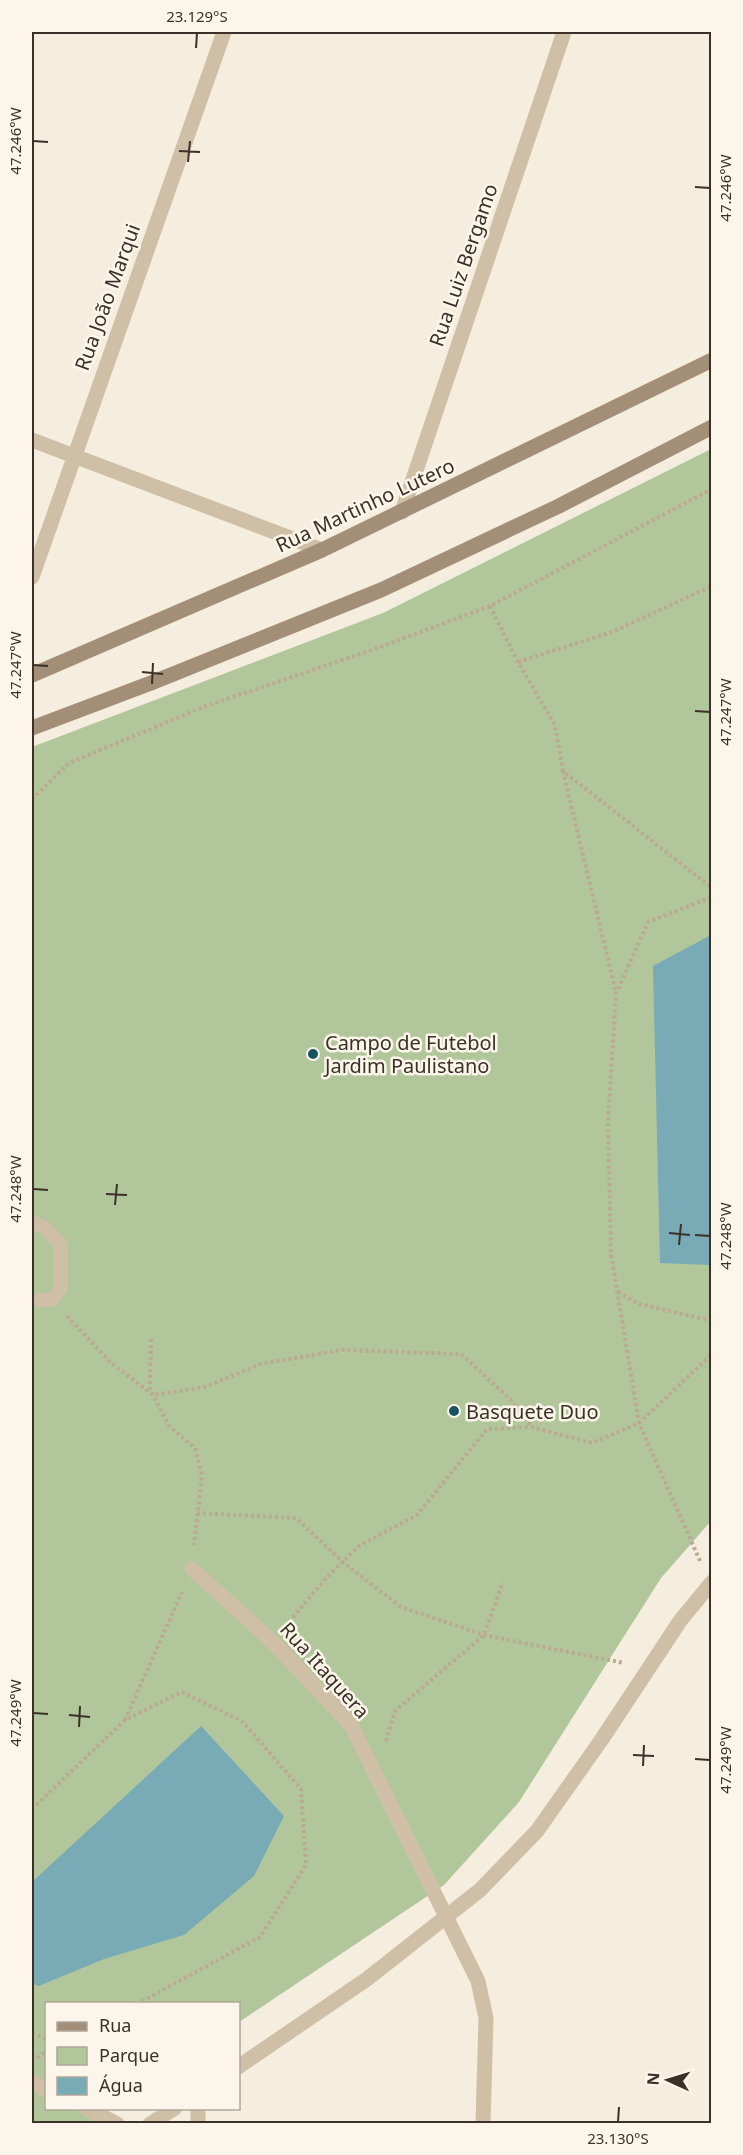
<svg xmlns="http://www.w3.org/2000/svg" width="743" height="2155" font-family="'Noto Sans',sans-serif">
<rect width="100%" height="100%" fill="#f5eddd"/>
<!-- green -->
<path fill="#b2c69b" d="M711,449V1521L661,1578L519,1802L444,1885L239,2022L238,2004H46V2108L110,2109L90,2123L32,2124V747L383,613Z"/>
<!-- water -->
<g fill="#78abb6">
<path d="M711,935V1265L660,1263L653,966Z"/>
<path d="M201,1726L284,1816L254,1876L184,1935L104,1959L39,1986L32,1984V1882Z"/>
</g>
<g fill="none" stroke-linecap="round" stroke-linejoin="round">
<!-- path -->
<g stroke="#bba991" stroke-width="4" stroke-dasharray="3 3" stroke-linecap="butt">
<path d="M490,606L518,662L555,725L563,771L712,888"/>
<path d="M518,662L612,632L712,586"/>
<path d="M563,771L616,993"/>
<path d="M32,799L69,763L206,706L372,650L490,606L712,489"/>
<path d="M618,1292L639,1304L708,1320L712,1319"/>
<path d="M67,1316L110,1362L153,1395L205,1387L261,1364L342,1350L461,1354L511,1400L532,1427"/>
<path d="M151,1339L150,1389L169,1426L195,1448L202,1475L194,1545"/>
<path d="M197,1513L296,1518L343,1562L401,1607L484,1635L624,1663"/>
<path d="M700,1561L639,1423L611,1254L608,1121L616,994L648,922L712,897"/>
<path d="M289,1622L326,1578L359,1546L417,1515L487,1429L532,1427L592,1443L639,1423L712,1354"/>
<path d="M125,1720L182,1592"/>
<path d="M386,1741L395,1711L484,1635L503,1582"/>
<path d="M32,1809L125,1720L182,1692L242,1721L301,1789L306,1865L260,1937L137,2004"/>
<path d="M32,2033L46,2039"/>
<path d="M37,2058L46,2051"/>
</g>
<!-- lane -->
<path stroke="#cfbfa7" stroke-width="14" d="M32,1222L45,1228L61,1245V1288L52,1300H32"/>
<!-- street -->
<g stroke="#cfbfa7" stroke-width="15">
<path d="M32,440L322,550"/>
<path d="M402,512L564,32"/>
<path d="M32,577L224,32"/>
<path d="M192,1569L273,1642L351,1725L478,1981L486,2018L483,2124"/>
<path d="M238,2067L367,1979L480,1890L537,1831L602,1739L680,1621L712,1582"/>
<path d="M32,2082L46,2090"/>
<path d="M86,2108L117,2124"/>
<path d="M150,2124L175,2108"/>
<path d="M198,2124V2108"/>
</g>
<!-- secondary -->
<g stroke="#a38e78" stroke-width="15">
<path d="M32,675L322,550L712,360"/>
<path d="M32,728L151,683L381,590L559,506L712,427"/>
</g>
</g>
<!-- ticks -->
<path fill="none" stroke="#3b3128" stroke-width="2" d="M196,48L197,33M33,141L48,142M179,151L200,152M188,162L190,141M695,187L710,188M33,665L48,666M142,672L163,674M152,684L153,663M695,711L710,712M33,1189L48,1190M106,1194L127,1195M115,1205L117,1184M669,1233L690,1235M695,1235L710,1236M679,1245L681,1224M33,1713L48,1714M69,1715L90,1717M79,1727L80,1706M633,1755L654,1756M695,1759L710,1760M643,1766L644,1745M618,2122L619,2107"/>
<!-- markers -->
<g fill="#185362" stroke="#fcf6ea" stroke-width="2">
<circle cx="313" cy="1054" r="6"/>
<circle cx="454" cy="1411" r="6"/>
</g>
<g text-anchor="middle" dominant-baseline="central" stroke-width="5" stroke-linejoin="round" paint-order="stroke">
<!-- street labels -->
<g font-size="20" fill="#3b3128" stroke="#fcf6ea">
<text transform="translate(463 265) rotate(-71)">Rua Luiz Bergamo</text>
<text transform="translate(107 297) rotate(-70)">Rua João Marqui</text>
<text transform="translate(365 505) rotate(-25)">Rua Martinho Lutero</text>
<text transform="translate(325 1670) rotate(48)">Rua Itaquera</text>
</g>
<!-- poi labels -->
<g font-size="20" fill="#3b3128" stroke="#fcf6ea" text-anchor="start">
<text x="325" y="1042">Campo de Futebol<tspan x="325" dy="23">Jardim Paulistano</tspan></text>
<text x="466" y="1411">Basquete Duo</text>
</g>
</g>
<!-- border -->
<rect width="743" height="2155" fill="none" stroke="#fcf6ea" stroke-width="66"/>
<!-- legend -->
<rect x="45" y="2002" width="195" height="108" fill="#fcf6ea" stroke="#afa79c" stroke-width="1.5"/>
<rect x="57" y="2022" width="30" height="9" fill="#a38e78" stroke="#afa79c" stroke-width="1.5"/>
<text x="99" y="2032" font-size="18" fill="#3b3128">Rua</text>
<rect x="57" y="2047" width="30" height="18" fill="#b2c69b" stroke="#afa79c" stroke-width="1.5"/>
<text x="99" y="2062" font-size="18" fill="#3b3128">Parque</text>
<rect x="57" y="2077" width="30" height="18" fill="#78abb6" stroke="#afa79c" stroke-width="1.5"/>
<text x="99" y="2092" font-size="18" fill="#3b3128">Água</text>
<!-- north arrow -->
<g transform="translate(668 2080) rotate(274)" stroke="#fcf6ea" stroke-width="4.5" paint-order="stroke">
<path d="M0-4.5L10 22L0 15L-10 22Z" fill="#3b3128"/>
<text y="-9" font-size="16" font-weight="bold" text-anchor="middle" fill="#3b3128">N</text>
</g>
<rect x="33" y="33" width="677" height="2089" fill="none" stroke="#3b3128" stroke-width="2"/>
<g font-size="15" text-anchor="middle" fill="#3b3128">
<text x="197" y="22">23.129°S</text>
<text transform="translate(16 141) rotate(-90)" y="5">47.246°W</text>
<text transform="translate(726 188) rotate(-90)" y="5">47.246°W</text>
<text transform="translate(16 665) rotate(-90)" y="5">47.247°W</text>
<text transform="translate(726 712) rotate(-90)" y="5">47.247°W</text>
<text transform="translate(16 1189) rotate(-90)" y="5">47.248°W</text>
<text transform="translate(726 1236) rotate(-90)" y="5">47.248°W</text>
<text transform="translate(16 1713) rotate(-90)" y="5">47.249°W</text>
<text transform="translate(726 1760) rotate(-90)" y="5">47.249°W</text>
<text x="618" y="2144">23.130°S</text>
</g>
</svg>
